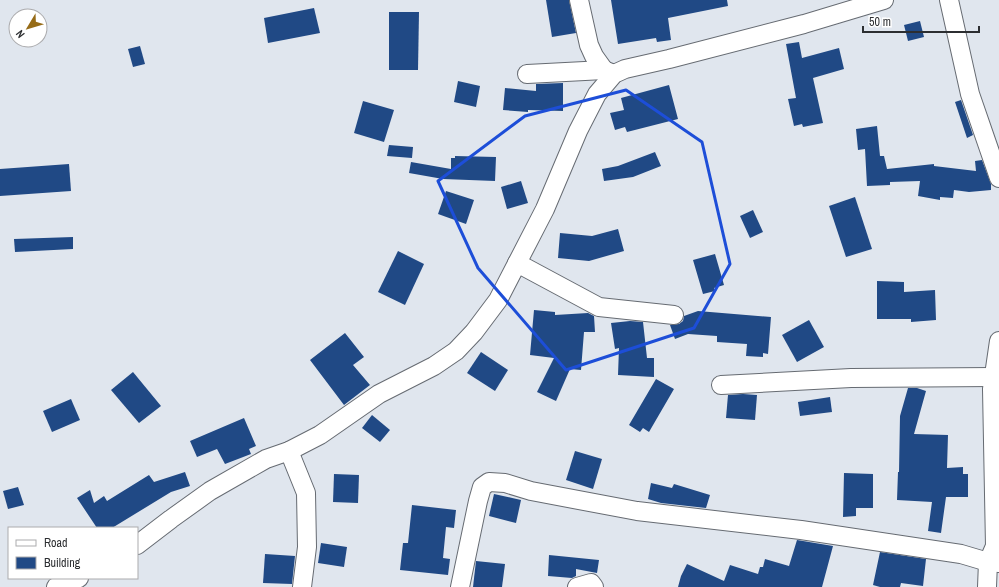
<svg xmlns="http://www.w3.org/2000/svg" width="999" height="587" font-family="'Archivo Narrow',sans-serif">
<rect width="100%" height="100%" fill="#e0e6ee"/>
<!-- building -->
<g fill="#204985">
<path d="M546,0H569L576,33L552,37Z"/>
<path d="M611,0H727L728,6L668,18L671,40L657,42L656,38L618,44Z"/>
<path d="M314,8L320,33L268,43L264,18Z"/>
<path d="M389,12H419L418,70H389Z"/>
<path d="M920,21L924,37L908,41L904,25Z"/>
<path d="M799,42L802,58L839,48L844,69L813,78L823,123L803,127L802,124L794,126L788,99L796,98L786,44Z"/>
<path d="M140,46L145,64L133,67L128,49Z"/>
<path d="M458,81L480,86L476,107L454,102Z"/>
<path d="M563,83V111L528,110V112L503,110L505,88L536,91V84Z"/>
<path d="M669,85L678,119L627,132L625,127L615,130L610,113L624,110L621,98Z"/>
<path d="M961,100L973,135L967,138L955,102Z"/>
<path d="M363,101L394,110L384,142L354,133Z"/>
<path d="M877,126L880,156H884L887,169L934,164V166L976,171L975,161L982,160L991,184V190L969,192L954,190L953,198L940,197V200L918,196L920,181L890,182V185L867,186L865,149L858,150L856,129Z"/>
<path d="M389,145L413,147L412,158L387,156Z"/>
<path d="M655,152L661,166L633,177L604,181L602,169L618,166Z"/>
<path d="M455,156L496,157L495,181L443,179L409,173L411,162L451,169V158H455Z"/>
<path d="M69,164L71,191L0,196V169Z"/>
<path d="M521,181L528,203L507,209L501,187Z"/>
<path d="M446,191L474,200L466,224L438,214Z"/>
<path d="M855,197L872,249L846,257L829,206Z"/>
<path d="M753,210L763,232L750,238L740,216Z"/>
<path d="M618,229L624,251L589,261L558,258L560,233L592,236Z"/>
<path d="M73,237V249L15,252L14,239Z"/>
<path d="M398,251L424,264L405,305L378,292Z"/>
<path d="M715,254L724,285L714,288L715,291L703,294L693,260Z"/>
<path d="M877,281L904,282V292L935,290L936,320L911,322V319H877Z"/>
<path d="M534,310L555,312V315L588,313L594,316L595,332H584L581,370L570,369L556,401L537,392L554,358L530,355Z"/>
<path d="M698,311L771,317L768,354L763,353V357L746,356L747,344L717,342V336L688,334L675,339L670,325L679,324L683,321L684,316Z"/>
<path d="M809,320L824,347L797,362L782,335Z"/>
<path d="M630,321L643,322L647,358H654V377L618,375L619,348L615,349L611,323Z"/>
<path d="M345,333L364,357L353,365L370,385L344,405L310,360Z"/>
<path d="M481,352L508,370L495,391L467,373Z"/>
<path d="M133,372L161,406L139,423L111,390Z"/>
<path d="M656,379L674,389L649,432L643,428L640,432L629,425Z"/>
<path d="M908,388H917L926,391L914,434L948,435L947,468L963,467V474H968V497H946L941,533L928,531L932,502L897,500L898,472H899L900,416Z"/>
<path d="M743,394L757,395L755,420L726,418L728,395Z"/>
<path d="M830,397L832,412L800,416L798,402Z"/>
<path d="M71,399L80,420L52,432L43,411Z"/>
<path d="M372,415L390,430L380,442L362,428Z"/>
<path d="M244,418L256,446L249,449L251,454L225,464L217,449L197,457L190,441Z"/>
<path d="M575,451L602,459L593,489L566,480Z"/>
<path d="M185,472L190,486L171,492L112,528H97L77,498L90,490L94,503L104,496L107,501L149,475L154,482Z"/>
<path d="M844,473L873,474V508H856V516L843,517Z"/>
<path d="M334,474L359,475L358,503L333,502Z"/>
<path d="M651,483L672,488L674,484L710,495L706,508L661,503L648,499Z"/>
<path d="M18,487L24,505L8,509L3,491Z"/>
<path d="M494,494L521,500L516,523L489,516Z"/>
<path d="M412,505L456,510L454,528L446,527L443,558L450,559L448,575L400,570L403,543H408Z"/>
<path d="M797,540L833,546L822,587H678L681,576L687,564L724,581L730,565L758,574L760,567H763L765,559L789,566Z"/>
<path d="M321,543L347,547L344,567L318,563Z"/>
<path d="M880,552L926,559L923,586L901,583L900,587H880L873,585Z"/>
<path d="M265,554L295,556L292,584L263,583Z"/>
<path d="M549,555L599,560L597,573L576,569V576L572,578L548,576Z"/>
<path d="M476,561L505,564L502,587H473Z"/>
</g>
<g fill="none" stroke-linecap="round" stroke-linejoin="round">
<!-- street casing -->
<g stroke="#666b72" stroke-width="20">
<g id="street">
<path d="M579,0L589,45L594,56L604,70"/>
<path d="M949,0L970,94L999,178"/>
<path d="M527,74L604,70L614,74"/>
<path d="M517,263L599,307L674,315"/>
<path d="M721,385L851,378L994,377"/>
<path d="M289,451L306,493L307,547L302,587"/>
<path d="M137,545L171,519L210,491L266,459L289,451L320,435L379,394L434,366L456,351L474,332L498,300L545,209L578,131L597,94L614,74L625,69L669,59L804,24L884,0"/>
<path d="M56,587L79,578"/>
<path d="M460,587L478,501L482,487L489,482L505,483L531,491L637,511L801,530L961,554L988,562L999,563"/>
<path d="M577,587L591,583L594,587"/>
<path d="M987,587L988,562L995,546L992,389L999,341"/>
</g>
</g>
<!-- street -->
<use href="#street" stroke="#fff" stroke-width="18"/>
</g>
<!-- marked area -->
<path fill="none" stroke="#1d4ed8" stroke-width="3" stroke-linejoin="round" d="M626,90L702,142L730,264L694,328L566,370L478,268L438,181L525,116Z"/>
<!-- legend -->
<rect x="8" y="527" width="130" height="52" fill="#ffffff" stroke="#ababad"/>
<rect x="16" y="540" width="20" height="6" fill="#ffffff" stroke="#ababad"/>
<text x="44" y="547" font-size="12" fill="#2c2e31">Road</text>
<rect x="16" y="557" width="20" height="12" fill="#204985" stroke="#ababad"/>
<text x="44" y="567" font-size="12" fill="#2c2e31">Building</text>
<!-- north arrow -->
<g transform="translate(28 28) rotate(232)"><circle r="19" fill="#ffffff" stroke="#ababad"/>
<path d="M0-3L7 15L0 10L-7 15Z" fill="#966b17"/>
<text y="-6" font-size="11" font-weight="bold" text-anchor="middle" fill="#2c2e31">N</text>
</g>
<!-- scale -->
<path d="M863 26v6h116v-6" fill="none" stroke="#2c2e31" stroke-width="2"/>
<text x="869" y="26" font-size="12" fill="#2c2e31" stroke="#ffffff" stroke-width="3" paint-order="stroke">50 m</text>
</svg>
